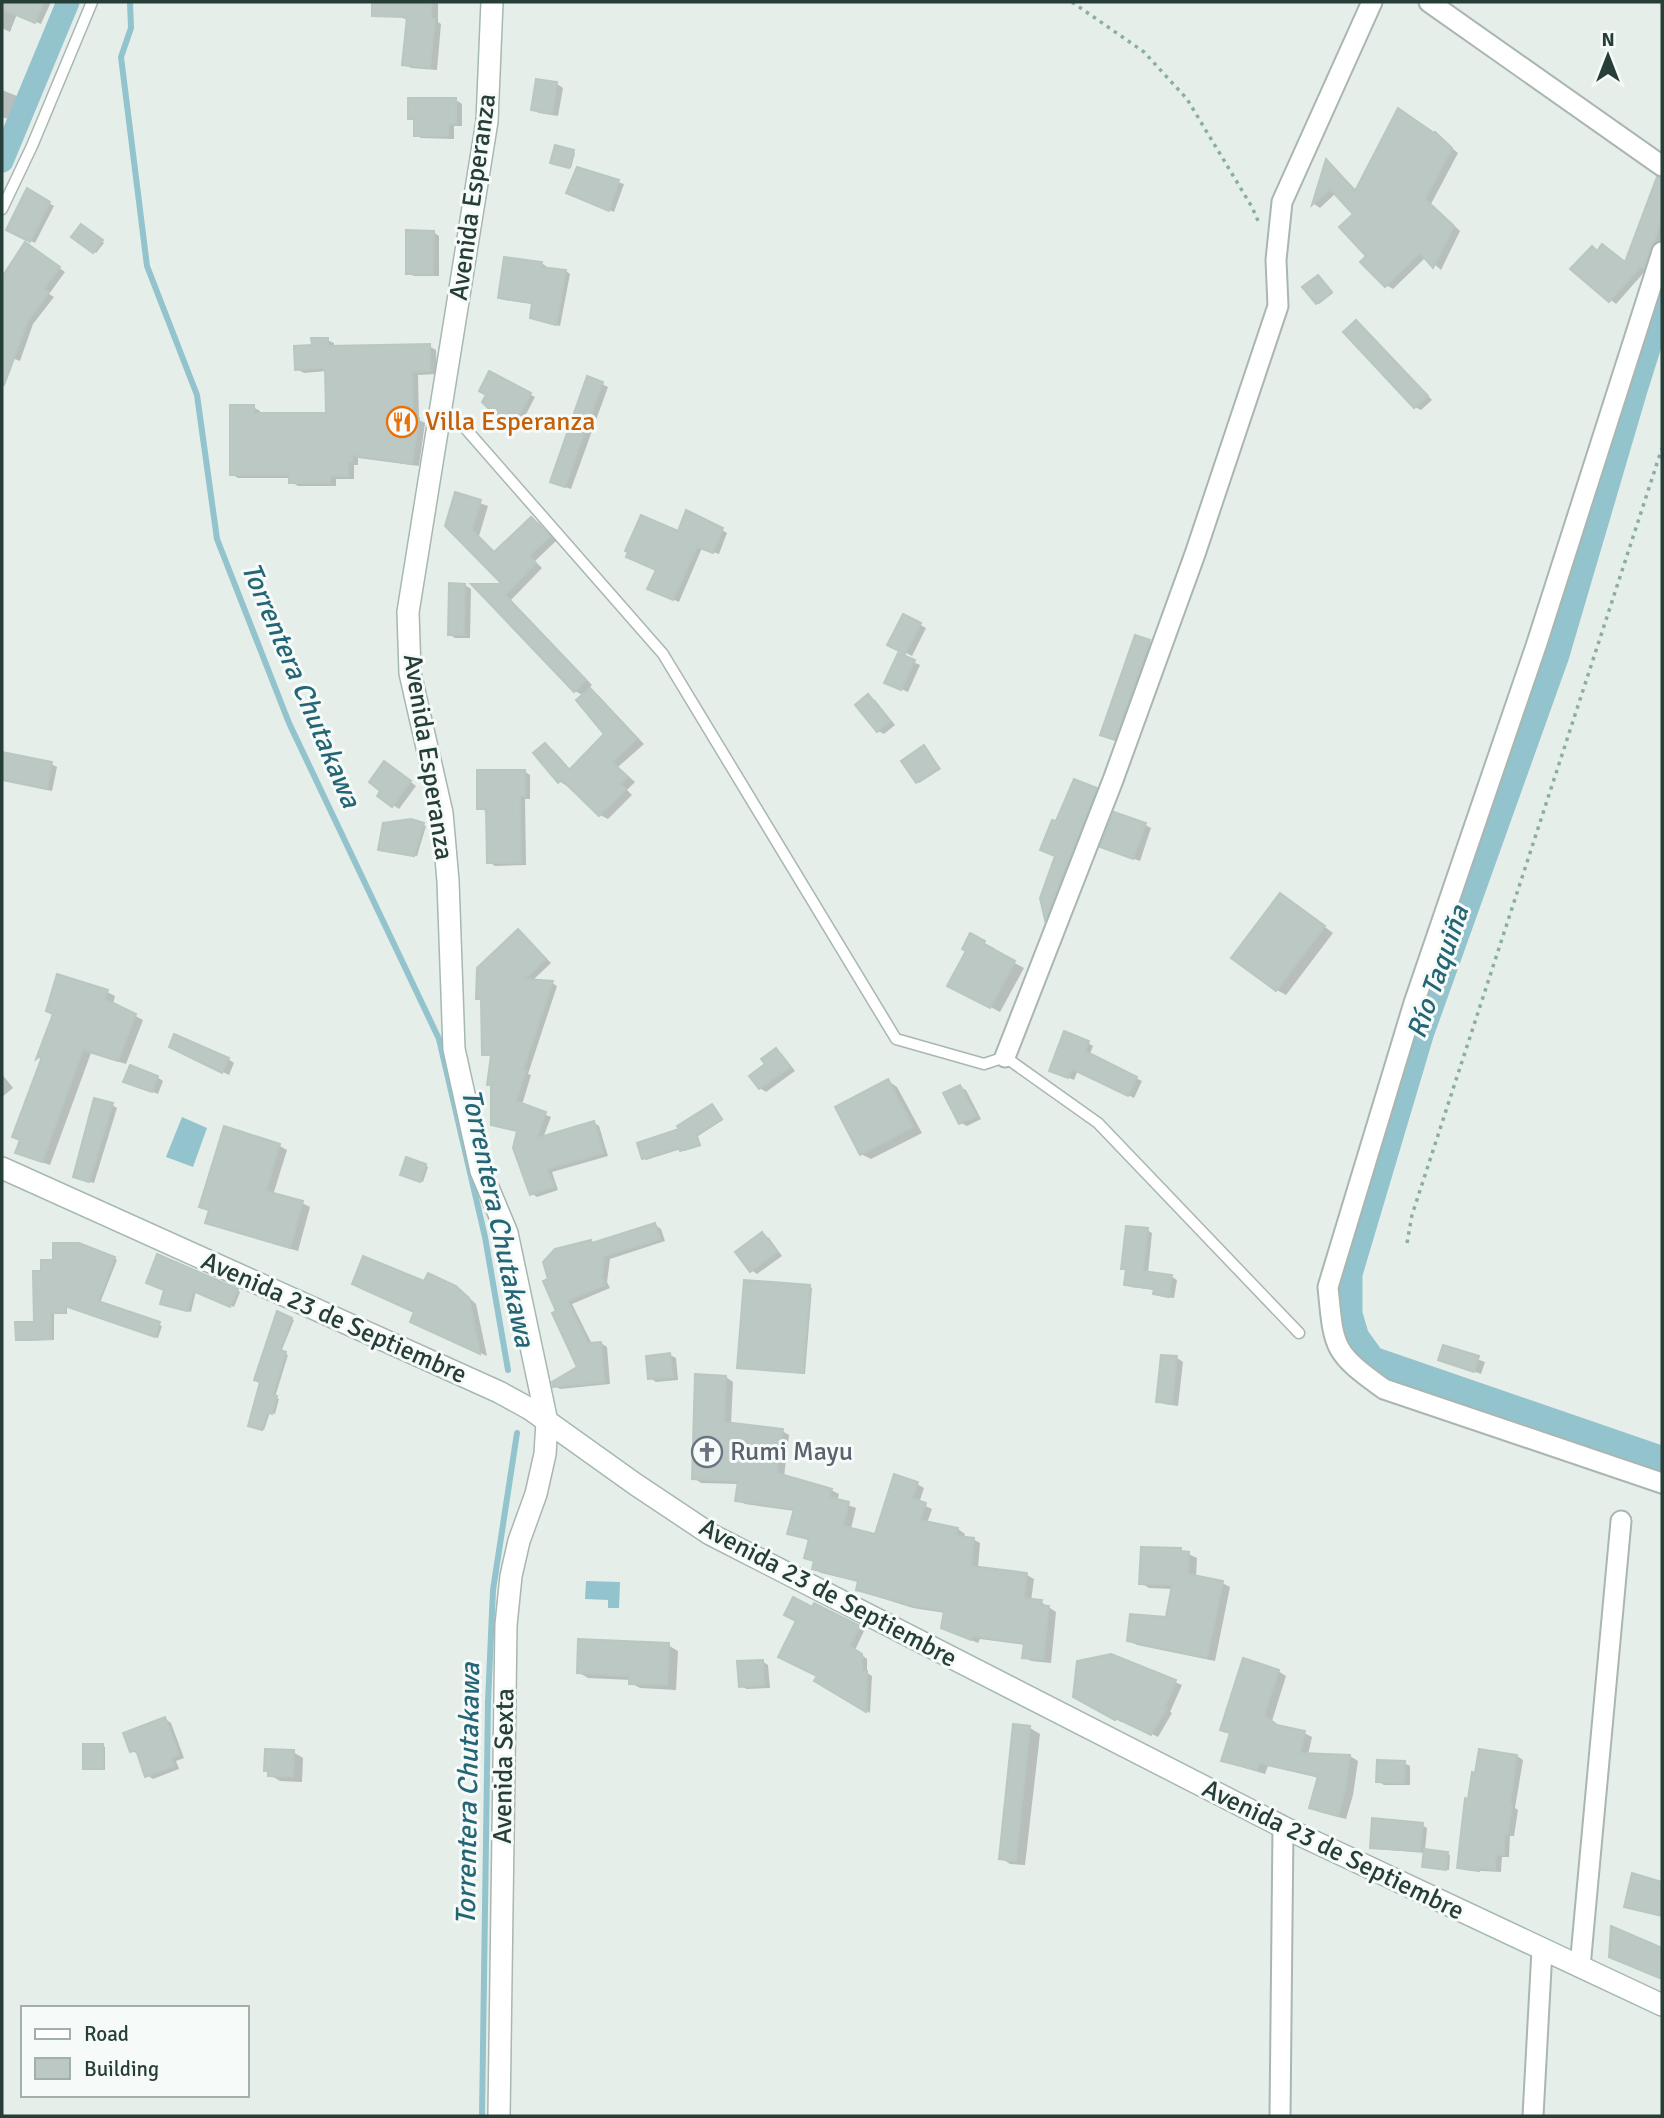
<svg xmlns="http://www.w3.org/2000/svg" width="1664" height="2118" font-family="Signika,sans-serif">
<rect width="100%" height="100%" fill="#e6eeea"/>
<!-- water -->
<g fill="#93c3cd">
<path d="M182,1117L207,1128L193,1167L166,1157Z"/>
<path d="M586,1581L620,1582L619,1608H608V1600L585,1599Z"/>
</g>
<!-- shadow -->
<g fill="#0003">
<path d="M2,2H51L41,24L17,14L10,32L2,28Z"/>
<path d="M397,2H438V22L441,24L437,70L411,68L404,64L408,20L397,16Z"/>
<path d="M557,84L563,88L558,116L539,113L533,109Z"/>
<path d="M2,90L17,96L11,120L2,117Z"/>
<path d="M456,100L462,104V126H454V139L421,138L415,135L416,121L410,118Z"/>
<path d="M1435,134L1458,153L1431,204L1460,231L1441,270L1426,257L1393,289L1386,285L1369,256L1356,214L1336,193L1320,208L1314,204L1327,162L1333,166L1357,191Z"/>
<path d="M573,152L575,153L571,168L554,164Z"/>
<path d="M578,169L624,184L614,212L573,195Z"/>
<path d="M1654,189L1662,192V237L1650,270L1647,269L1616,304L1573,269L1626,264Z"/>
<path d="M28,191L54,206L35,243L8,229Z"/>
<path d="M81,226L104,243L96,253L73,237Z"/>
<path d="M433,232L439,236V276H414L408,273Z"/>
<path d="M26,245L65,272L49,294L54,297L33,324L20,361L2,354V314L9,294L2,289V279Z"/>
<path d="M541,263L546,266V269L566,271L570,274L560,326L536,320L533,304L504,300L500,297Z"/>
<path d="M1318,277L1333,293L1319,304L1317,303Z"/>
<path d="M1356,323L1362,326L1432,400L1421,410L1415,407Z"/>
<path d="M327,340L334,343V347L429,346L436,350L437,374L418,375L419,420L425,423L419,466L358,458V465H354V479H336V486H298L291,482V478H238L231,474L253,407L260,411V415L328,414L327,371L304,373L297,369L313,347Z"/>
<path d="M489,374L535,397L519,428L498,416L489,394Z"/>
<path d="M589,378L608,387L571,489L557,484Z"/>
<path d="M456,495L488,506L479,536L495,553L531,519L539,523L556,541L535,561L542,568L511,600L592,685L588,689L598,695L644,744L618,767L635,782L627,790L632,795L608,819L600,815L569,784L567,786L559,781L545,745L553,750L571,770L606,734L584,696L575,691L475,586H507L447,525Z"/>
<path d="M722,530L727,533L719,554L702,548L679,602L655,591L658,570L679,533Z"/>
<path d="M465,585L471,589L470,638H455L449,634Z"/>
<path d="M904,616L926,628L912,656L889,644Z"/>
<path d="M1149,641L1155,645L1121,742L1108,738Z"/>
<path d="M898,655L920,665L908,692L892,685Z"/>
<path d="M868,696L875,700L895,725L884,734L878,731Z"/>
<path d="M926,748L941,769L919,783L917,782Z"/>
<path d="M2,754L51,764L57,767L52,791L2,780Z"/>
<path d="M391,767L416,786L399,809L393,805Z"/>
<path d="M524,771L530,775V799H525L526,865L495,866L489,862L488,812L479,808Z"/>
<path d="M1096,790L1104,794L1054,923L1047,919L1042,898L1057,856V823Z"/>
<path d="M423,825L426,826L417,856L380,849Z"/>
<path d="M1145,825L1151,828L1140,861L1102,847Z"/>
<path d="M1290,901L1333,933L1286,995L1277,990Z"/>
<path d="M523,935L551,963L532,981L552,983L557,986L528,1074L531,1075L522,1105L551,1117L543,1138L594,1123L599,1126L608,1156L552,1172L558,1190L537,1197L531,1193L519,1132L493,1124V1087L489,1084L492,1057L484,1054L483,1001L478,998Z"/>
<path d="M971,936L994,948L992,951L1024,968L1000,1012L959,990Z"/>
<path d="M58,976L107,992L115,996L113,1004L143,1020L126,1064L91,1053L50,1165L25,1156L42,1060L39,1058L55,1014Z"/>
<path d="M1088,1043L1093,1046L1089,1056L1142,1081L1134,1098L1078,1070L1074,1080L1057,1073Z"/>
<path d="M177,1049L228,1059L234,1063L229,1075Z"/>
<path d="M776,1050L782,1054L795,1071L766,1092L760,1088L768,1064Z"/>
<path d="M2,1074L13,1088L2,1097Z"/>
<path d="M157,1077L163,1081L158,1094L131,1084Z"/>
<path d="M888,1081L897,1087L922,1133L871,1159L861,1154Z"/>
<path d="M960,1087L966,1090L981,1119L967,1126L961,1123Z"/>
<path d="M112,1105L117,1108L94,1183L80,1179L75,1176Z"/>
<path d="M712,1106L723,1120L698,1136L701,1146L684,1151L681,1149L646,1160L643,1158Z"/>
<path d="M225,1129L280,1146L287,1150L273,1195L302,1203L310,1207L298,1251L215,1226L207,1222L211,1211L201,1206Z"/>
<path d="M425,1165L428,1167L423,1182L404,1176Z"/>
<path d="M655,1225L661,1229L665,1241L610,1259L607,1282L610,1288L572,1304L592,1344L601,1343L607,1347L610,1384L560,1389L555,1386L579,1368L558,1312L591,1241L595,1244Z"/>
<path d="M1147,1230L1152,1233L1148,1273L1172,1277L1177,1280L1174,1298L1160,1296L1155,1293L1156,1290L1130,1287L1126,1284L1127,1270L1123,1268Z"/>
<path d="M762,1234L769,1238L782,1256L757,1274L751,1270Z"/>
<path d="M114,1258L117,1260L100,1303L162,1326L158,1338L67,1307V1314L54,1313V1340L21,1341L17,1339Z"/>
<path d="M425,1283L455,1287L464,1293L476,1304L487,1356L420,1326L416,1312Z"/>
<path d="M809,1287L812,1288L805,1374L739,1367Z"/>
<path d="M166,1290H237L240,1292L234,1307L196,1291L191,1312L166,1305Z"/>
<path d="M278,1314L294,1320L281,1352L288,1355L275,1397L279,1399L275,1414L270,1412L264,1430L253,1427Z"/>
<path d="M1444,1347L1485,1362L1481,1374L1440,1359Z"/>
<path d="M670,1355L676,1358L678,1380L656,1382L650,1378Z"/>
<path d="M1163,1357L1177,1358L1183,1362L1178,1406L1164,1404L1158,1401Z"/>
<path d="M726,1377L733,1382L731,1424L782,1431L789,1435L784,1477L831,1490L839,1494L837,1501L856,1508L851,1529L876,1536L917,1484L924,1488L919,1503L932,1509L927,1523L958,1529L965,1534L964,1539H973L980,1543L978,1568L1027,1575L1034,1579L1031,1601L1041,1602L1056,1612L1051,1663L1031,1661L1024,1657L1025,1645L980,1639L978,1643L951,1631L945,1613L913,1608L865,1593L858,1589L859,1582L821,1573L814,1569L815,1562L806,1557L810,1541L789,1533L795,1511L745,1504L737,1500L739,1484L701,1483L694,1478Z"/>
<path d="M1180,1550L1197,1558L1196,1577L1222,1583L1230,1587L1215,1661L1137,1645L1129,1640L1167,1619L1173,1589L1149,1588L1141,1583Z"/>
<path d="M815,1605L864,1631L855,1650L867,1659V1673L872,1676L870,1713L816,1681L819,1676L798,1620Z"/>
<path d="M668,1645L678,1651L676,1690L640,1688L631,1683V1680L588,1678L578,1672Z"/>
<path d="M1111,1656L1182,1685L1170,1712L1172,1713L1158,1737L1122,1719L1121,1722L1075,1696Z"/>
<path d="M762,1661L768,1665L770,1688L747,1689L740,1686Z"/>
<path d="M1278,1671L1286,1676L1272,1721L1280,1727L1304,1733L1312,1737L1308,1755L1350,1756L1358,1761L1353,1795L1346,1819L1319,1812L1311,1807L1319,1778L1268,1766L1265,1774L1231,1764L1223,1760L1231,1734L1222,1729Z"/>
<path d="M165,1719L171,1723L184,1758L176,1761L179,1769L153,1779L147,1775L139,1754L131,1751Z"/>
<path d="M1015,1726L1030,1728L1040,1734L1025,1865L1010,1864L1001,1858Z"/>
<path d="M103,1746L105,1747V1770L85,1768Z"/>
<path d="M293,1752L303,1758L302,1782L280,1781L270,1775V1773L266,1770Z"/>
<path d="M1517,1756L1523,1760L1515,1808L1518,1810L1514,1836H1510L1509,1857H1502L1501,1872L1464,1870L1458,1867L1470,1801Z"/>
<path d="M1404,1763L1410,1766V1785H1384L1378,1781Z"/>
<path d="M1422,1825L1427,1828L1425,1851L1450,1855L1449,1870L1423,1866L1425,1853L1376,1849L1371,1847Z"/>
</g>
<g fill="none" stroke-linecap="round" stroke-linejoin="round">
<!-- stream -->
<g stroke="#93c3cd" stroke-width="6">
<path d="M130,2L131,28L121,57L147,266L197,395L217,539L289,723L439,1039L485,1237L508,1370"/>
<path d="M482,2116L488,1702L493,1590L517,1433"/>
</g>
<!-- canal -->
<path stroke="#93c3cd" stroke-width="23" d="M2,161L68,2"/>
<!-- river -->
<path stroke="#93c3cd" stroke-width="37" d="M1662,284L1629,389L1551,654L1416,1031L1344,1273V1315L1351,1339L1369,1364L1662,1465"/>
</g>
<!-- building -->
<g fill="#bbc8c3" stroke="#b9c7c1" stroke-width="2">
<path d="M2,2H44L35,23L2,9Z"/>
<path d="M372,2H432L431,18L435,19L430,68L402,65L407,17L372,16Z"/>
<path d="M536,79L557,82L552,114L531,110Z"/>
<path d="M408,98H456V124H449L448,136H414V119H408Z"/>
<path d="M1398,108L1434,133L1435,132L1452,148L1425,199L1454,226L1433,268L1420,253L1385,287L1360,262L1366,256L1339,227L1353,214L1330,189L1312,205L1326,159L1355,191Z"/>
<path d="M555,145L574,150L569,168L550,163Z"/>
<path d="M577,167L619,180L609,211L566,193Z"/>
<path d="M1657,177L1662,178V219L1644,268L1640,267L1609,302L1570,269L1592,246L1597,251L1602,244L1625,262Z"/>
<path d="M27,188L50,202L30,242L6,230Z"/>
<path d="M81,224L103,240L93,253L71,237Z"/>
<path d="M406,230L434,231L433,274H406Z"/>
<path d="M25,242L60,267L44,289L49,292L28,321L4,385H2V277Z"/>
<path d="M504,257L542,262L541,267L566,270L556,325L530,318L532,303L498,298Z"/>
<path d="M1318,275L1332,292L1316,304L1302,287Z"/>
<path d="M1356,320L1428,396L1414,408L1343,332Z"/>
<path d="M311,338H328V346L430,344V371L412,372L413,414L419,418L412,464L352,455V462H348V476H330V483H289V475H230V405H254V413H326L325,368L295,370L294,346L312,345Z"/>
<path d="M489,371L531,393L514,426L497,417L482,402L486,395L479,391Z"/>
<path d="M587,376L603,382L565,487L550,482Z"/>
<path d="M455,492L481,500L472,530L494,552L531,517L550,536L529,556L536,563L505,595L586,680L574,692L471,584H502L445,526Z"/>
<path d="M686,510L723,528L713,553L697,547L673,600L647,589L656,570L626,557L628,552L625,551L641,515L678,531Z"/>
<path d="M449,583L465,584L464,635H448Z"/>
<path d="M903,614L921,623L905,654L887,645Z"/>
<path d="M1135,635L1150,640L1115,740L1100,735Z"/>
<path d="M898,653L915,660L901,690L884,683Z"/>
<path d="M590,688L637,739L612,762L628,777L620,784L626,789L599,816L562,780L558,783L533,753L545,743L569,770L604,734L576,700Z"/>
<path d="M868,694L890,721L877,732L855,705Z"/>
<path d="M924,745L939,768L916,783L901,761Z"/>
<path d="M2,752L52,762L47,789L2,780Z"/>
<path d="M384,761L411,781L392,807L377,796L380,791L369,782Z"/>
<path d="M477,770H525V796H520L521,863H487L486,809H477Z"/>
<path d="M1074,779L1097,788L1045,920L1040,898L1055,856L1040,850L1052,820L1056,821Z"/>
<path d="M1114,812L1146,823L1133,859L1100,847Z"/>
<path d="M411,819L424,823L414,856L378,850L383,823Z"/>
<path d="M1280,893L1325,926L1276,991L1231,958Z"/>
<path d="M518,929L546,959L525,979L553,981L523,1070L526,1071L516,1101L546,1112L537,1138L594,1121L603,1153L547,1169L554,1187L530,1195L513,1148L517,1131L491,1125V1085H487L491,1055H482L481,999H476L477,968Z"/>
<path d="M970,933L985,941L984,944L1015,961L990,1008L947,986L966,951L962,949Z"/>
<path d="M57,974L108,990L105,999L136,1014L118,1061L83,1050L42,1162L15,1153L20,1140L12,1137L43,1054L36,1059L53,1014L46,1011Z"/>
<path d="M1064,1031L1089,1041L1085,1051L1137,1077L1128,1096L1072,1069L1068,1078L1049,1071Z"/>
<path d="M174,1034L229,1058L222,1073L169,1047Z"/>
<path d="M776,1048L790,1067L759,1089L749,1076L765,1064L761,1059Z"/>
<path d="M130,1065L158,1076L152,1092L123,1082Z"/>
<path d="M888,1079L913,1127L860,1155L835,1107Z"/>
<path d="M960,1085L976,1116L959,1124L943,1093Z"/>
<path d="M94,1098L113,1103L89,1182L73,1177Z"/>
<path d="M712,1104L722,1119L696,1135L700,1145L680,1151L679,1148L642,1159L637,1143L679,1129L677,1126Z"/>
<path d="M224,1126L280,1144L266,1191L303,1201L290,1248L205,1223L209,1210L199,1207Z"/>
<path d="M406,1157L426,1164L420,1182L400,1175Z"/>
<path d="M655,1223L660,1239L604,1256L602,1278L605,1285L567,1301L588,1343L601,1342L604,1382L553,1387L552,1382L577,1367L552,1313L556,1311L543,1281L548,1279L543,1262L555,1249L591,1240L592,1243Z"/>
<path d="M1126,1226L1148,1228L1143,1271L1172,1275L1169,1297L1153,1294L1154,1289L1124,1285L1126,1269H1121Z"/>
<path d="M762,1232L777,1252L750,1272L735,1252Z"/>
<path d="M53,1243H79L115,1257L98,1301L160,1322L155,1337L65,1306V1313H51V1339L16,1340L15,1322H34L33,1271H41V1260H53Z"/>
<path d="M157,1254L238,1289L230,1307L193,1291L187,1311L160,1304L164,1290L146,1283Z"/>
<path d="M363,1256L424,1281L428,1273L456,1286L469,1298L480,1354L410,1322L414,1312L352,1284Z"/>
<path d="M744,1280L810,1285L803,1373L737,1368Z"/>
<path d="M277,1311L292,1318L280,1350L286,1352L273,1394L277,1396L272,1414L267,1412L262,1430L248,1426L260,1382L254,1380Z"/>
<path d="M1443,1345L1479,1356L1474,1372L1438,1360Z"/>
<path d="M670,1353L673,1377L648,1379L646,1356Z"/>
<path d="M1161,1355L1177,1356L1172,1403L1156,1402Z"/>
<path d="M695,1374L726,1376L724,1422L783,1429L777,1473L832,1489L829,1497L849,1502L843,1526L875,1534L894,1474L918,1482L912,1498L926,1503L920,1520L958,1528L956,1536L974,1538L971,1566L1027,1573L1024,1598L1042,1600L1041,1605L1049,1606L1043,1660L1022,1658L1024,1643L972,1636L971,1640L941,1628L944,1611L904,1604V1603L856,1590L858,1581L812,1569L814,1561L804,1558L809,1539L787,1534L794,1509L735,1501L738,1481L692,1479Z"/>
<path d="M1141,1547L1181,1548V1551L1189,1552L1188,1574L1223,1581L1207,1658L1127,1641L1130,1614L1166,1617L1172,1585L1139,1584Z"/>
<path d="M793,1597L812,1607L814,1603L860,1626L850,1646L862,1654V1671H867L866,1712L814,1681L817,1676L778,1657L796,1621L784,1615Z"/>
<path d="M578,1639L669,1643L667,1685L629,1684V1676L577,1673Z"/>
<path d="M1111,1654L1176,1680L1165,1707L1167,1708L1151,1735L1116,1718L1115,1720L1073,1697L1077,1661Z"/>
<path d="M1243,1658L1279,1670L1264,1715L1277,1725L1305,1731L1300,1753L1350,1755L1345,1790L1338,1816L1309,1808L1318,1776L1259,1763L1257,1770L1221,1761L1230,1733L1220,1730Z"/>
<path d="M763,1660L764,1685L739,1687L737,1661Z"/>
<path d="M165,1717L179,1755L171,1758L174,1766L145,1777L136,1750L130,1752L123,1733Z"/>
<path d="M1013,1724L1030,1726L1016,1861L999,1859Z"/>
<rect x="83" y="1744" width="20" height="25"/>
<path d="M265,1749L294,1750L293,1777L268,1776V1771H264Z"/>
<path d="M1479,1749L1517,1755L1510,1804L1512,1805L1508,1834H1505L1504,1855L1496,1854L1495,1870L1479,1868V1871L1457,1868L1465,1798L1468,1799L1472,1772L1475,1773Z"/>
<path d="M1377,1760L1405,1761L1404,1783L1376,1782Z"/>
<path d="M1372,1818L1423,1823L1420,1851L1370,1848Z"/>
<path d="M1424,1849L1448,1852L1446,1870L1422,1867Z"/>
<path d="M1632,1873L1662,1882V1916L1624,1907Z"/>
<path d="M1611,1926L1662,1948V1979L1609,1957Z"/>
</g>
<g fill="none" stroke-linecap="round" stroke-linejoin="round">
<!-- service casing -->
<g stroke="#a9b6b1" stroke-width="13">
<g id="service">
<path d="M2,209L32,146L92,2"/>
<path d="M441,413L454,418L465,428L663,654L896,1039L984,1064L1005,1057L1098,1123L1299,1333"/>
</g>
</g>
<!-- minor casing -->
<g stroke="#a9b6b1" stroke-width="23">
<g id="minor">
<path d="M1429,2L1662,166"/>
<path d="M1662,252L1537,643L1414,1003L1328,1287C1334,1350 1333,1352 1384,1389L1662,1483"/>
<path d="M1005,1057L1113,780L1195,554L1278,306L1276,260L1282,202L1372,2"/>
<path d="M1580,1967L1621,1521"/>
<path d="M1280,2116L1283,1827"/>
<path d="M1533,2116L1542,1950"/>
</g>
</g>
<!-- tertiary casing -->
<g stroke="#a9b6b1" stroke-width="24">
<path id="tertiary" d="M499,2116L506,1625L511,1576L519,1541L536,1494L545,1454L547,1422"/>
</g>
<!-- secondary casing -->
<g stroke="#a5b8b2" stroke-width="24">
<g id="secondary">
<path d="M492,2L487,121L408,612L410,673L442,813L448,881L454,1049L481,1171L507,1233L547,1422"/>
<path d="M2,1168L499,1392L530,1409L635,1484L710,1534L1283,1827L1662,2005"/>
</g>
</g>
<!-- path -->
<g stroke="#89aea4" stroke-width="3.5" stroke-dasharray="3.5 5" stroke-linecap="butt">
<path d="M1072,2L1144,52L1187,99L1252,207L1259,223"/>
<path d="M1407,1243L1412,1215L1662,448"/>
</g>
<!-- service -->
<use href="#service" stroke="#fff" stroke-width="10"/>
<!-- minor -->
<use href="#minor" stroke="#fff" stroke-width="19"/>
<!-- tertiary -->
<use href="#tertiary" stroke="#fff" stroke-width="21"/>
<!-- secondary -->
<use href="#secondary" stroke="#fff" stroke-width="21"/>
</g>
<!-- icons -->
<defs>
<g id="restaurant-ring" transform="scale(1.575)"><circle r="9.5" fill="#f6faf8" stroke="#e8710a" stroke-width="1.5"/><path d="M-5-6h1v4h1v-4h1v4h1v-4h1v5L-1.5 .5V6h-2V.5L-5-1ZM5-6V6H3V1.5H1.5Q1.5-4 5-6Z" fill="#e8710a"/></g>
<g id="church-ring" transform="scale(1.575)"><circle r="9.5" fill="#f6faf8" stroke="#6b7280" stroke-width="1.5"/><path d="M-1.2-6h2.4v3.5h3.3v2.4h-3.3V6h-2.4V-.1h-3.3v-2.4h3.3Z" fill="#6b7280"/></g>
</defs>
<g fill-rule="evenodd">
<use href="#restaurant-ring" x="402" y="422"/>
<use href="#church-ring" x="707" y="1452"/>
</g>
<g text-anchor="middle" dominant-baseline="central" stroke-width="6" stroke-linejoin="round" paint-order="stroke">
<!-- street labels -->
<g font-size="26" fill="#263e38" stroke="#f6faf8">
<text transform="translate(473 197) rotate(-82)">Avenida Esperanza</text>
<text transform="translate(428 757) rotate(81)">Avenida Esperanza</text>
<text transform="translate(334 1318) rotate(24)">Avenida 23 de Septiembre</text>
<text transform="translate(828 1593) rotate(28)">Avenida 23 de Septiembre</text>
<text transform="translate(504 1766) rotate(-89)">Avenida Sexta</text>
<text transform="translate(1333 1850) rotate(26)">Avenida 23 de Septiembre</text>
</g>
<!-- food labels -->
<g font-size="26" fill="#c56008" stroke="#f6faf8" text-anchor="start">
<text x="425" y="422">Villa Esperanza</text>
</g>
<!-- worship labels -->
<g font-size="26" fill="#5b616d" stroke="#f6faf8" text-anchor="start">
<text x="730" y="1452">Rumi Mayu</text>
</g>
<!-- water labels -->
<g font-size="28" font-style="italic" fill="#246676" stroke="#f6faf8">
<text transform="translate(301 685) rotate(67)">Torrentera Chutakawa</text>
<text transform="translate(1438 972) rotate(-71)">Río Taquiña</text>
<text transform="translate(498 1218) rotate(78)">Torrentera Chutakawa</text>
<text transform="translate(468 1794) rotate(-89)">Torrentera Chutakawa</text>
</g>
</g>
<!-- border -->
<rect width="1664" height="2118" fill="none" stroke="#263e38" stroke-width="7"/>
<!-- legend -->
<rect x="21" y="2006" width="228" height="91" fill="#f6faf8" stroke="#a3afab" stroke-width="2"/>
<rect x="35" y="2029" width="35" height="10" fill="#ffffff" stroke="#a3afab" stroke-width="2"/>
<text x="84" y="2041" font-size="21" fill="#263e38">Road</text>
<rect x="35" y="2058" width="35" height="21" fill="#bbc8c3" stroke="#a3afab" stroke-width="2"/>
<text x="84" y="2076" font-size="21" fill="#263e38">Building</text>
<!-- north arrow -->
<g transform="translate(1608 56)" stroke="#f6faf8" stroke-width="5" paint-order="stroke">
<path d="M0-5L12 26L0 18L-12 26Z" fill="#263e38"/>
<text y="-10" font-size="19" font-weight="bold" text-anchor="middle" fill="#263e38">N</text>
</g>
</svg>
